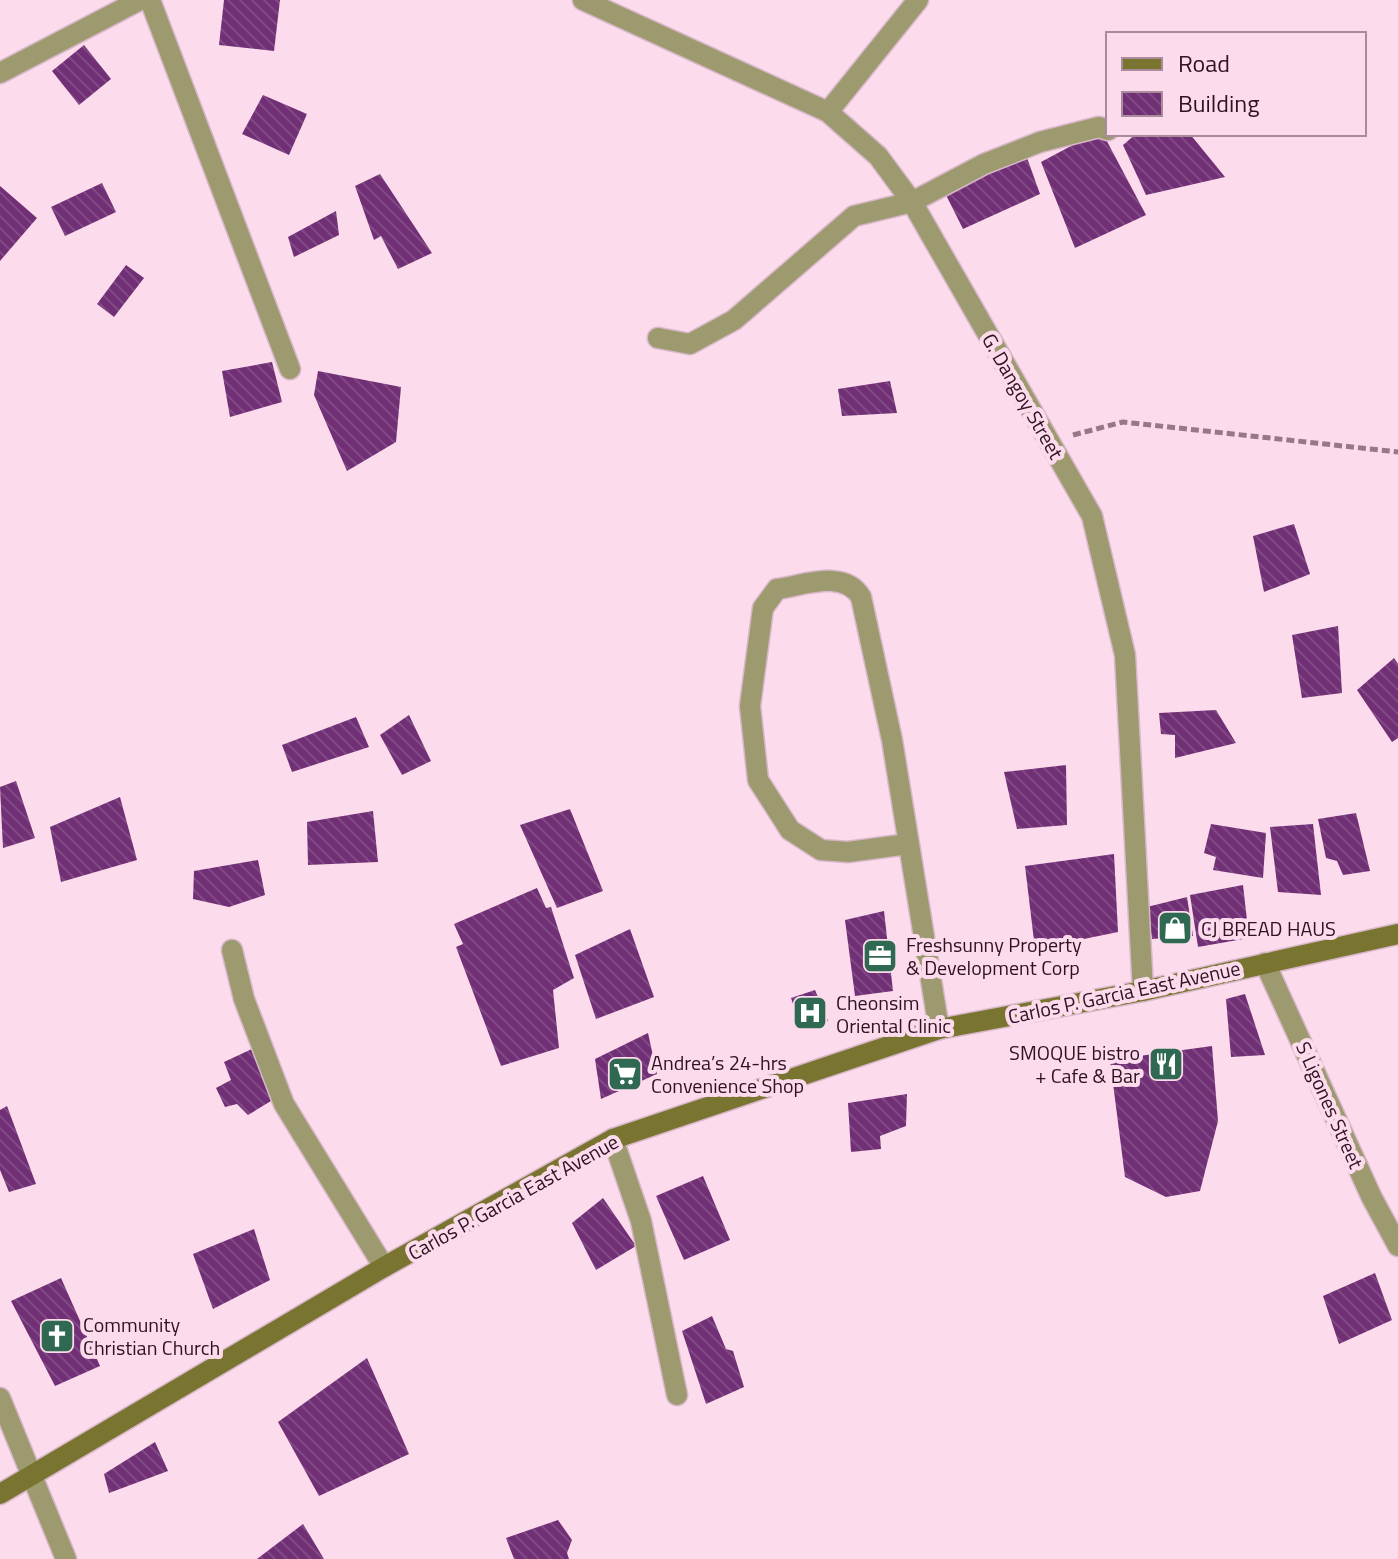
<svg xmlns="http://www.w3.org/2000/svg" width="1398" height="1559" font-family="'Titillium Web',sans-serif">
<defs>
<pattern id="building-back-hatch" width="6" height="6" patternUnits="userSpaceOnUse" patternTransform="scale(2)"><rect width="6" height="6" fill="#712f76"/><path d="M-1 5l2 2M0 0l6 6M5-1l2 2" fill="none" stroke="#814a84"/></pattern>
</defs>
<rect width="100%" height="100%" fill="#fcdbec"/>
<!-- building -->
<g fill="url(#building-back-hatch)">
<path d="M224,0H280L274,51L219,45Z"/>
<path d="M84,45L111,79L79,105L52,71Z"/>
<path d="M263,95L307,114L289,155L242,134Z"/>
<path d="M1101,130L1146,215L1075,248L1041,162Z"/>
<path d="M1136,134H1190L1225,177L1146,195L1123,145Z"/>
<path d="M1026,155L1040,194L963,229L943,189Z"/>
<path d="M380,174L432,253L398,269L381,236L374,240L355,186Z"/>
<path d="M102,183L116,212L65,236L51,207Z"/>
<path d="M0,186L37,218L0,261Z"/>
<path d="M336,211L339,235L294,257L288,237Z"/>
<path d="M126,265L144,278L114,317L97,304Z"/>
<path d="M272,362L282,402L230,417L222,371Z"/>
<path d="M318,371L401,387L396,442L347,471L314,395Z"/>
<path d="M890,381L897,413L842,416L838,389Z"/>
<path d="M1294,524L1310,574L1264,592L1253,536Z"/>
<path d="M1338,626L1342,693L1302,698L1292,635Z"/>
<path d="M1394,658L1398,664V738L1392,742L1357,690Z"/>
<path d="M1216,710L1236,743L1175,758V735L1161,734L1159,713Z"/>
<path d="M409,715L431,761L402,775L380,735Z"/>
<path d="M356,717L369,747L292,772L282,745Z"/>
<path d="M1066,765L1067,825L1017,829L1004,772Z"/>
<path d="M16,781L35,838L3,848L0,787Z"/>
<path d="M120,797L137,860L61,882L50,827Z"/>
<path d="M570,809L603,891L557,908L520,825Z"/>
<path d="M373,811L378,862L308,865L307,822Z"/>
<path d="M1356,813L1370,871L1343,875L1337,861L1326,858L1318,819Z"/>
<path d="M1211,824L1266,833L1263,878L1213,870L1216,857L1204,853Z"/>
<path d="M1313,824L1321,895L1278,892L1270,827Z"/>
<path d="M1114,854L1118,932L1035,949L1025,866Z"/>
<path d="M258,860L265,895L229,907L193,899L194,871Z"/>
<path d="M1243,885L1249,938L1198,947L1190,895Z"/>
<path d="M537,888L546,908L551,907L574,978L553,990L559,1048L501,1066L456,947L463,944L454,924Z"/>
<path d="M1187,897L1193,936L1152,939L1147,907Z"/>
<path d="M884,911L893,991L855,996L845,920Z"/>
<path d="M630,929L654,997L596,1019L575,955Z"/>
<path d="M815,990L828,1021L801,1027L791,998Z"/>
<path d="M1245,994L1265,1055L1231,1057L1226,999Z"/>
<path d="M648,1033L657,1074L601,1099L595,1059Z"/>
<path d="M1212,1046L1218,1121L1200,1191L1166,1197L1125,1177L1110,1060Z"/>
<path d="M254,1048L276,1098L248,1115L237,1104L225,1107L216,1088L231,1080L224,1062Z"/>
<path d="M907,1094L906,1126L880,1136L881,1149L851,1152L848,1103Z"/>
<path d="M7,1106L36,1184L9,1192L0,1170V1110Z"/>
<path d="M703,1176L730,1240L684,1260L656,1196Z"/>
<path d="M603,1198L636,1246L596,1270L572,1223Z"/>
<path d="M254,1229L270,1280L213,1309L193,1254Z"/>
<path d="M1375,1273L1392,1320L1339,1344L1323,1296Z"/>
<path d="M61,1278L100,1366L55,1386L11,1301Z"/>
<path d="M712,1316L726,1349L733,1351L744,1387L706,1404L682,1331Z"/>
<path d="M367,1358L409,1454L319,1496L278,1422Z"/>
<path d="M155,1442L168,1471L109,1493L104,1474Z"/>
<path d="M558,1520L572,1540L567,1553L569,1559H514L506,1538Z"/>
<path d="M303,1524L324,1559H257Z"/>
</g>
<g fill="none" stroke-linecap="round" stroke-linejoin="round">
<!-- minor casing -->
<g stroke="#d7b7c8" stroke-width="23">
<g id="minor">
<path d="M150,0L290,369"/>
<path d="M583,0L828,112L878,156L912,202L1092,516L1125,655L1143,991"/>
<path d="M0,73L140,0"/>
<path d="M828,112L918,0"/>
<path d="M658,338L690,344L734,320L854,216L912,202L984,164L1040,142L1099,127L1108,130"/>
<path d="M908,844L848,852L821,850L790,830L758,780L750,706L763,608L777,589C805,585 844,569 861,597L892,740L939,1029"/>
<path d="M232,950L244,999L284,1104L384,1267"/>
<path d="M1265,963L1372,1198L1398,1246"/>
<path d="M613,1139L641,1221L677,1395"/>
</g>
</g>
<!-- tertiary casing -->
<g stroke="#d7b7c8" stroke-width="23">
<path id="tertiary" d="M0,1398L66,1559"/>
</g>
<!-- secondary casing -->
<g stroke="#d7b7c8" stroke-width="23">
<path id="secondary" d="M0,1494L384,1267L613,1139L939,1029L1143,991L1398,934"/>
</g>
<!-- path -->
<path stroke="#977889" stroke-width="5" stroke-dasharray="8 4" stroke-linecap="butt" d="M1073,435L1123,422L1398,452"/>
<!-- minor -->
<use href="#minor" stroke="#9c9a6e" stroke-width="20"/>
<!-- tertiary -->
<use href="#tertiary" stroke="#9c9a6e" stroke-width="20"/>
<!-- secondary -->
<use href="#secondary" stroke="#79742f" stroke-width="20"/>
</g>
<!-- icons -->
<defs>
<g id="shop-square" transform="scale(1.8)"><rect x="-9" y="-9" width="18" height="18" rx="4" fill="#2f6952" stroke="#fcdbec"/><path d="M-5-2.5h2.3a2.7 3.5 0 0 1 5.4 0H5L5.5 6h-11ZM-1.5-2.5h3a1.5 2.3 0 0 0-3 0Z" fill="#fff"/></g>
<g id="office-square" transform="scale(1.8)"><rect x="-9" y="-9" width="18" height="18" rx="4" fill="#2f6952" stroke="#fcdbec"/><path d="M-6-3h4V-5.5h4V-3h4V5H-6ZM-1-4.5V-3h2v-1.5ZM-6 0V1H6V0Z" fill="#fff"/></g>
<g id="hospital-square" transform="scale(1.8)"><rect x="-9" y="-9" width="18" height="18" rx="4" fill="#2f6952" stroke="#fcdbec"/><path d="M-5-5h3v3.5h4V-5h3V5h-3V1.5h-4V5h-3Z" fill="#fff"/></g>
<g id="restaurant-square" transform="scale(1.8)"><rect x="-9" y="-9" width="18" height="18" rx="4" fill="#2f6952" stroke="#fcdbec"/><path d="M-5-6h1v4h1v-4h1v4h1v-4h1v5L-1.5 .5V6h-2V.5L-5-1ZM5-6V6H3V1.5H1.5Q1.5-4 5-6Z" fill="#fff"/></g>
<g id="supermarket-square" transform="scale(1.8)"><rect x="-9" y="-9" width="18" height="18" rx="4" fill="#2f6952" stroke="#fcdbec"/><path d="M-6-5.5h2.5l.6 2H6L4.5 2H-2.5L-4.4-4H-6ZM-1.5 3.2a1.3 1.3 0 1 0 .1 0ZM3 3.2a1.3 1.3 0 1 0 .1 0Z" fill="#fff"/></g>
<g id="church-square" transform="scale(1.8)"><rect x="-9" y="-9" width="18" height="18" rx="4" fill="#2f6952" stroke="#fcdbec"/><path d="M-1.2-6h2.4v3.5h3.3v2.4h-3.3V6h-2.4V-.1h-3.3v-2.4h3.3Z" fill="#fff"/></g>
</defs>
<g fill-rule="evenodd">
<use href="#shop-square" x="1175" y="928"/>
<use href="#office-square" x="880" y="956"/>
<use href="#hospital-square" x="810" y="1013"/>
<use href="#restaurant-square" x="1166" y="1064"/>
<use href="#supermarket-square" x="625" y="1074"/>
<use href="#church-square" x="57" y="1336"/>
</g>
<g text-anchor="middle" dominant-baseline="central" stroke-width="8" stroke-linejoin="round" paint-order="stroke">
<!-- street labels -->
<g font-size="20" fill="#2e1223" stroke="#fcdbec">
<text transform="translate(1023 396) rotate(60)">G. Dangoy Street</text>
<text transform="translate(1124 992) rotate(-12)">Carlos P. Garcia East Avenue</text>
<text transform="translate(1330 1105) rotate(66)">S Ligones Street</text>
<text transform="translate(513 1197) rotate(-29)">Carlos P. Garcia East Avenue</text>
</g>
<!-- poi labels -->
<g font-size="20" fill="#2e1223" stroke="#fcdbec" text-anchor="start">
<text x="1201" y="928">CJ BREAD HAUS</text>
<text x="906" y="944">Freshsunny Property<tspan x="906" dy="23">&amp; Development Corp</tspan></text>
<text x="836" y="1002">Cheonsim<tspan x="836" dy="23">Oriental Clinic</tspan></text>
<text x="1140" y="1052" text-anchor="end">SMOQUE bistro<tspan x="1140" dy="23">+ Cafe &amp; Bar</tspan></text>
<text x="651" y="1062">Andrea’s 24-hrs<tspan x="651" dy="23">Convenience Shop</tspan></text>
<text x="83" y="1324">Community<tspan x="83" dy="23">Christian Church</tspan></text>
</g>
</g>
<!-- legend -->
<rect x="1106" y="32" width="260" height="104" fill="#fcdbec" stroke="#aa8b9c" stroke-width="2"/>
<rect x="1122" y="58" width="40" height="12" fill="#79742f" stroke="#aa8b9c" stroke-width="2"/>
<text x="1178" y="72" font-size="24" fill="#2e1223">Road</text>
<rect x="1122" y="92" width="40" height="24" fill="url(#building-back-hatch)" stroke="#aa8b9c" stroke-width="2"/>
<text x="1178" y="112" font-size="24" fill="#2e1223">Building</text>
</svg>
